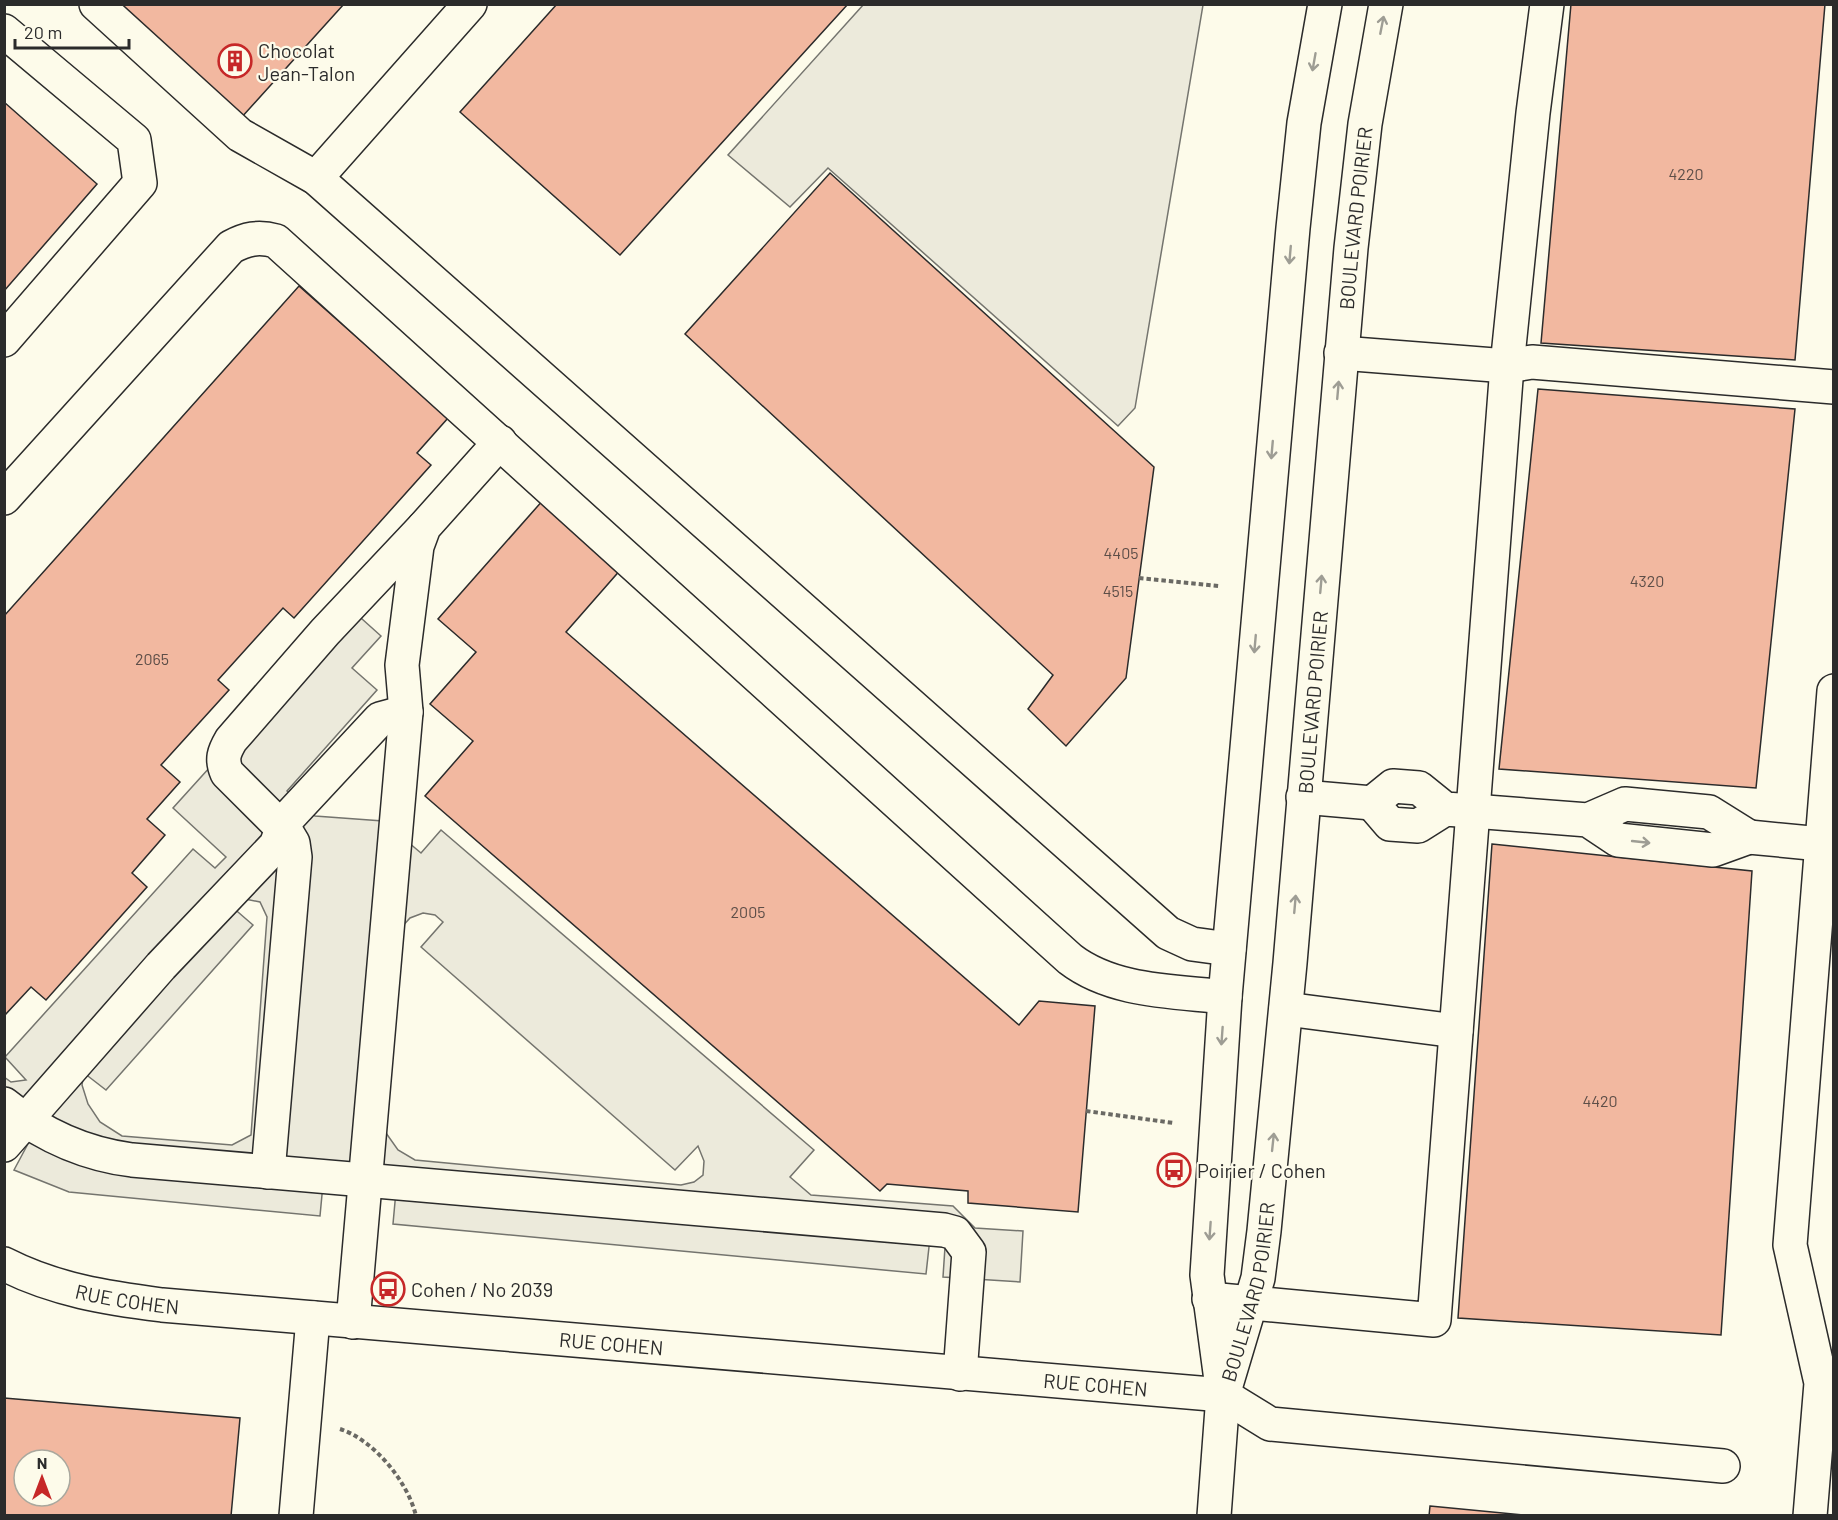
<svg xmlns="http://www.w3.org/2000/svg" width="1838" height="1520" font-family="Barlow,sans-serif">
<rect width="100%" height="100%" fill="#fdfbea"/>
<!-- parking -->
<g fill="#eceadb" stroke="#74746e" stroke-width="1.5" fill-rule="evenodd">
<path d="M864,4L1203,5L1135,408L1118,426L828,168L790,207L728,155Z"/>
<path d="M352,610L381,636L352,668L377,690L287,791L315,816L383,821L421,853L441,830L814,1150L790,1177L811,1195L953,1206L975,1228L1023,1231L1020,1282L943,1277L945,1247L930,1238L926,1274L393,1224L396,1191L323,1184L320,1216L69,1192L14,1170L30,1140L5,1122L4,1077L11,1082L26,1080L5,1057L193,849L215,868L226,857L173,808ZM245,899L260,902L267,917L251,1135L232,1145L122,1136L100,1122L88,1104L82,1085L84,1073L106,1090L253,925L231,906ZM423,913L435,915L443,922L421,947L675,1170L698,1146L704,1161L703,1175L694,1182L681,1185L415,1160L398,1150L386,1133L400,929L410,918Z"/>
</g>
<!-- building -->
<g fill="#f2b8a0" stroke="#2b2b2b" stroke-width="1.5" fill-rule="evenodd">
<path d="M115,4H344L241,118Z"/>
<path d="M557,4H848L620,255L460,112Z"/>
<path d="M1571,4H1825L1795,360L1541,343Z"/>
<path d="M4,102L97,184L4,291Z"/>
<path d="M830,173L1154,467L1126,678L1066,746L1028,709L1053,675L685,334Z"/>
<path d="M299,286L448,418L417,453L431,465L294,618L283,608L218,680L229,690L161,765L180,782L147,819L165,835L132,873L147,887L46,1000L31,987L4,1016V616Z"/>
<path d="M1538,389L1795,409L1756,788L1499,769Z"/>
<path d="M544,499L622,568L566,632L1019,1025L1039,1001L1095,1006L1078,1212L968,1203V1191L887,1184L880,1191L425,796L473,741L430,704L476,652L438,619Z"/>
<path d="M1492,844L1752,871L1721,1335L1458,1318Z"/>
<path d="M4,1398L240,1418L231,1516H4ZM24,1460H60V1496H24Z"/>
<path d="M1430,1506L1535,1516H1429Z"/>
</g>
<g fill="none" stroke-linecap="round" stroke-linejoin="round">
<!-- minor casing -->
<g stroke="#2b2b2b" stroke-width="36">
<g id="minor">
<path d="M96,4L240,135L316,178L1168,933L1192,944L1229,949"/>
<path d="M4,31L134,140L140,183L4,340"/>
<path d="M316,178L470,4"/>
<path d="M1341,353L1507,366L1532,362L1834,387"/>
<path d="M4,498L231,247C246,239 258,236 276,241L1070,959C1113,992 1173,991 1225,997"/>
<path d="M1303,797L1372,803"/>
<path d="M1445,809L1418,826L1390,824L1372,803L1393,786L1419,788L1445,809L1473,811L1588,820L1625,804L1709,812L1749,837L1713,850L1618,840L1588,820"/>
<path d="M1749,837L1821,844"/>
<path d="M1286,1009L1456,1031"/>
<path d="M4,1104C42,1135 85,1154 132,1160L944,1230L955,1233L969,1252L960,1374"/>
<path d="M4,1145L161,966L276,845L285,821L380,719L406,712"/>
<path d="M268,1172L295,857L293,843L287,833L227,773C221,759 224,752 231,740L325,632L423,528"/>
<path id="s1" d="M4,1264C55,1290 107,1298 162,1305L1223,1395L1270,1424L1723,1466"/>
<path d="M1209,1299L1434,1320L1507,366L1533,113L1547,4"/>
<path d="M353,1322L406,712L402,665L417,546L424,527L500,442"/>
<path id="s2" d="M1226,1385L1258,1278L1264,1231L1290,963L1351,248L1365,124L1386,4"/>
<path d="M296,1516L313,1318"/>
<path d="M1214,1516L1223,1395L1207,1275L1225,997L1293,228L1304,123L1325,4"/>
<path d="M1810,1516L1821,1383L1790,1245L1834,691"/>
</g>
</g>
<!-- path -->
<g stroke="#6a6964" stroke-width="4" stroke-dasharray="4.5 3" stroke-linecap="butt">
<path d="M1139,578L1219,586"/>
<path d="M1086,1111L1174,1123"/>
<path d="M340,1429C374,1440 408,1482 416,1516"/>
</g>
<!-- minor -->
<use href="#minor" stroke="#fdfbea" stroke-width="33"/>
</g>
<!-- one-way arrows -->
<defs><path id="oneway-shaft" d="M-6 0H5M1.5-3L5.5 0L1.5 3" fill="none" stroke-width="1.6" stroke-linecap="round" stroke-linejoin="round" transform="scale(1.5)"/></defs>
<g stroke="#9e9d94">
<use href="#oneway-shaft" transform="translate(1382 25) rotate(-79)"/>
<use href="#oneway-shaft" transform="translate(1314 62) rotate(100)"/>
<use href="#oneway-shaft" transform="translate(1290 255) rotate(95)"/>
<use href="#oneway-shaft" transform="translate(1338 390) rotate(-85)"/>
<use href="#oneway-shaft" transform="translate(1272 450) rotate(95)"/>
<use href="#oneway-shaft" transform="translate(1321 584) rotate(-85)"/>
<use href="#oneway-shaft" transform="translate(1255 644) rotate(95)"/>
<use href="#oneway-shaft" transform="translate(1641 842) rotate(6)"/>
<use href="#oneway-shaft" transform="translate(1295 904) rotate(-85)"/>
<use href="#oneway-shaft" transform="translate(1222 1036) rotate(94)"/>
<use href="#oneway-shaft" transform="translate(1273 1142) rotate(-84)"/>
<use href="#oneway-shaft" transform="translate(1210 1231) rotate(94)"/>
</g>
<!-- icons -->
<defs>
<g id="building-ring" transform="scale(1.725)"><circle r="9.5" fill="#fdfbea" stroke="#c62828" stroke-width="1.5"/><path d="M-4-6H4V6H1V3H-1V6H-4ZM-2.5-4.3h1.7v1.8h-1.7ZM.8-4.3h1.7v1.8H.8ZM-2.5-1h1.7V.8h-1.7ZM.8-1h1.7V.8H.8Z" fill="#c62828"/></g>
<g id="bus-ring" transform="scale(1.725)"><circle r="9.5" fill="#fdfbea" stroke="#c62828" stroke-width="1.5"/><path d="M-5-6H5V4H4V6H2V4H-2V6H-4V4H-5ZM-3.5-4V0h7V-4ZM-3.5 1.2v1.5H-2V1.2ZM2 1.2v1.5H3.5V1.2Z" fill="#c62828"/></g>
</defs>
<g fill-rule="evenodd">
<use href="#building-ring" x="235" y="61"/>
<use href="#bus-ring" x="1174" y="1170"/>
<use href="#bus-ring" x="388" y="1289"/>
</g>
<g text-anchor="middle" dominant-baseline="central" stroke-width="4.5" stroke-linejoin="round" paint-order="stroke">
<!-- number labels -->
<g font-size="16" fill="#5d4e48">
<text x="1686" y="173">4220</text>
<text x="1121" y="552">4405</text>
<text x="1647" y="580">4320</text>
<text x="1118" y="590">4515</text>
<text x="152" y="658">2065</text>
<text x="748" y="911">2005</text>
<text x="1600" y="1100">4420</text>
</g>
<!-- poi labels -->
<g font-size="20" fill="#2b2b2b" stroke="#fdfbea" text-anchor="start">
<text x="258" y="50">Chocolat<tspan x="258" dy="23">Jean-Talon</tspan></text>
<text x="1197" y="1170">Poirier / Cohen</text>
<text x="411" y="1289">Cohen / No 2039</text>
</g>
<!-- street labels -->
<g font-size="20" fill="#2b2b2b" stroke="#fdfbea">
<text stroke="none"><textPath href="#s2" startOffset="1176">BOULEVARD POIRIER</textPath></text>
<text stroke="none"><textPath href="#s2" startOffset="690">BOULEVARD POIRIER</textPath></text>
<text stroke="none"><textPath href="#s2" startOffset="96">BOULEVARD POIRIER</textPath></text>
<text stroke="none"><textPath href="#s1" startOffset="129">RUE COHEN</textPath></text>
<text stroke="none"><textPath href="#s1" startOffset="615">RUE COHEN</textPath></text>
<text stroke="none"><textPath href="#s1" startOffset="1101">RUE COHEN</textPath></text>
</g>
</g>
<!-- border -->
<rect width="1838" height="1520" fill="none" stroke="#2b2b2b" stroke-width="12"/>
<!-- north arrow -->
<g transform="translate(42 1478)"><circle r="28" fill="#fdfbea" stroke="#a9a89e" stroke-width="1.5"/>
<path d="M0-4.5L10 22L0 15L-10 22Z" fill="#c62828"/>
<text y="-9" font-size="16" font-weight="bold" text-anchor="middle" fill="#2b2b2b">N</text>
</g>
<!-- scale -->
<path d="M15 39v9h114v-9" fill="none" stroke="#2b2b2b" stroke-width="3"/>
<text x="24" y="39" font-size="18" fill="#2b2b2b" stroke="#fdfbea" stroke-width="4.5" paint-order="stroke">20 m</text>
</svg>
